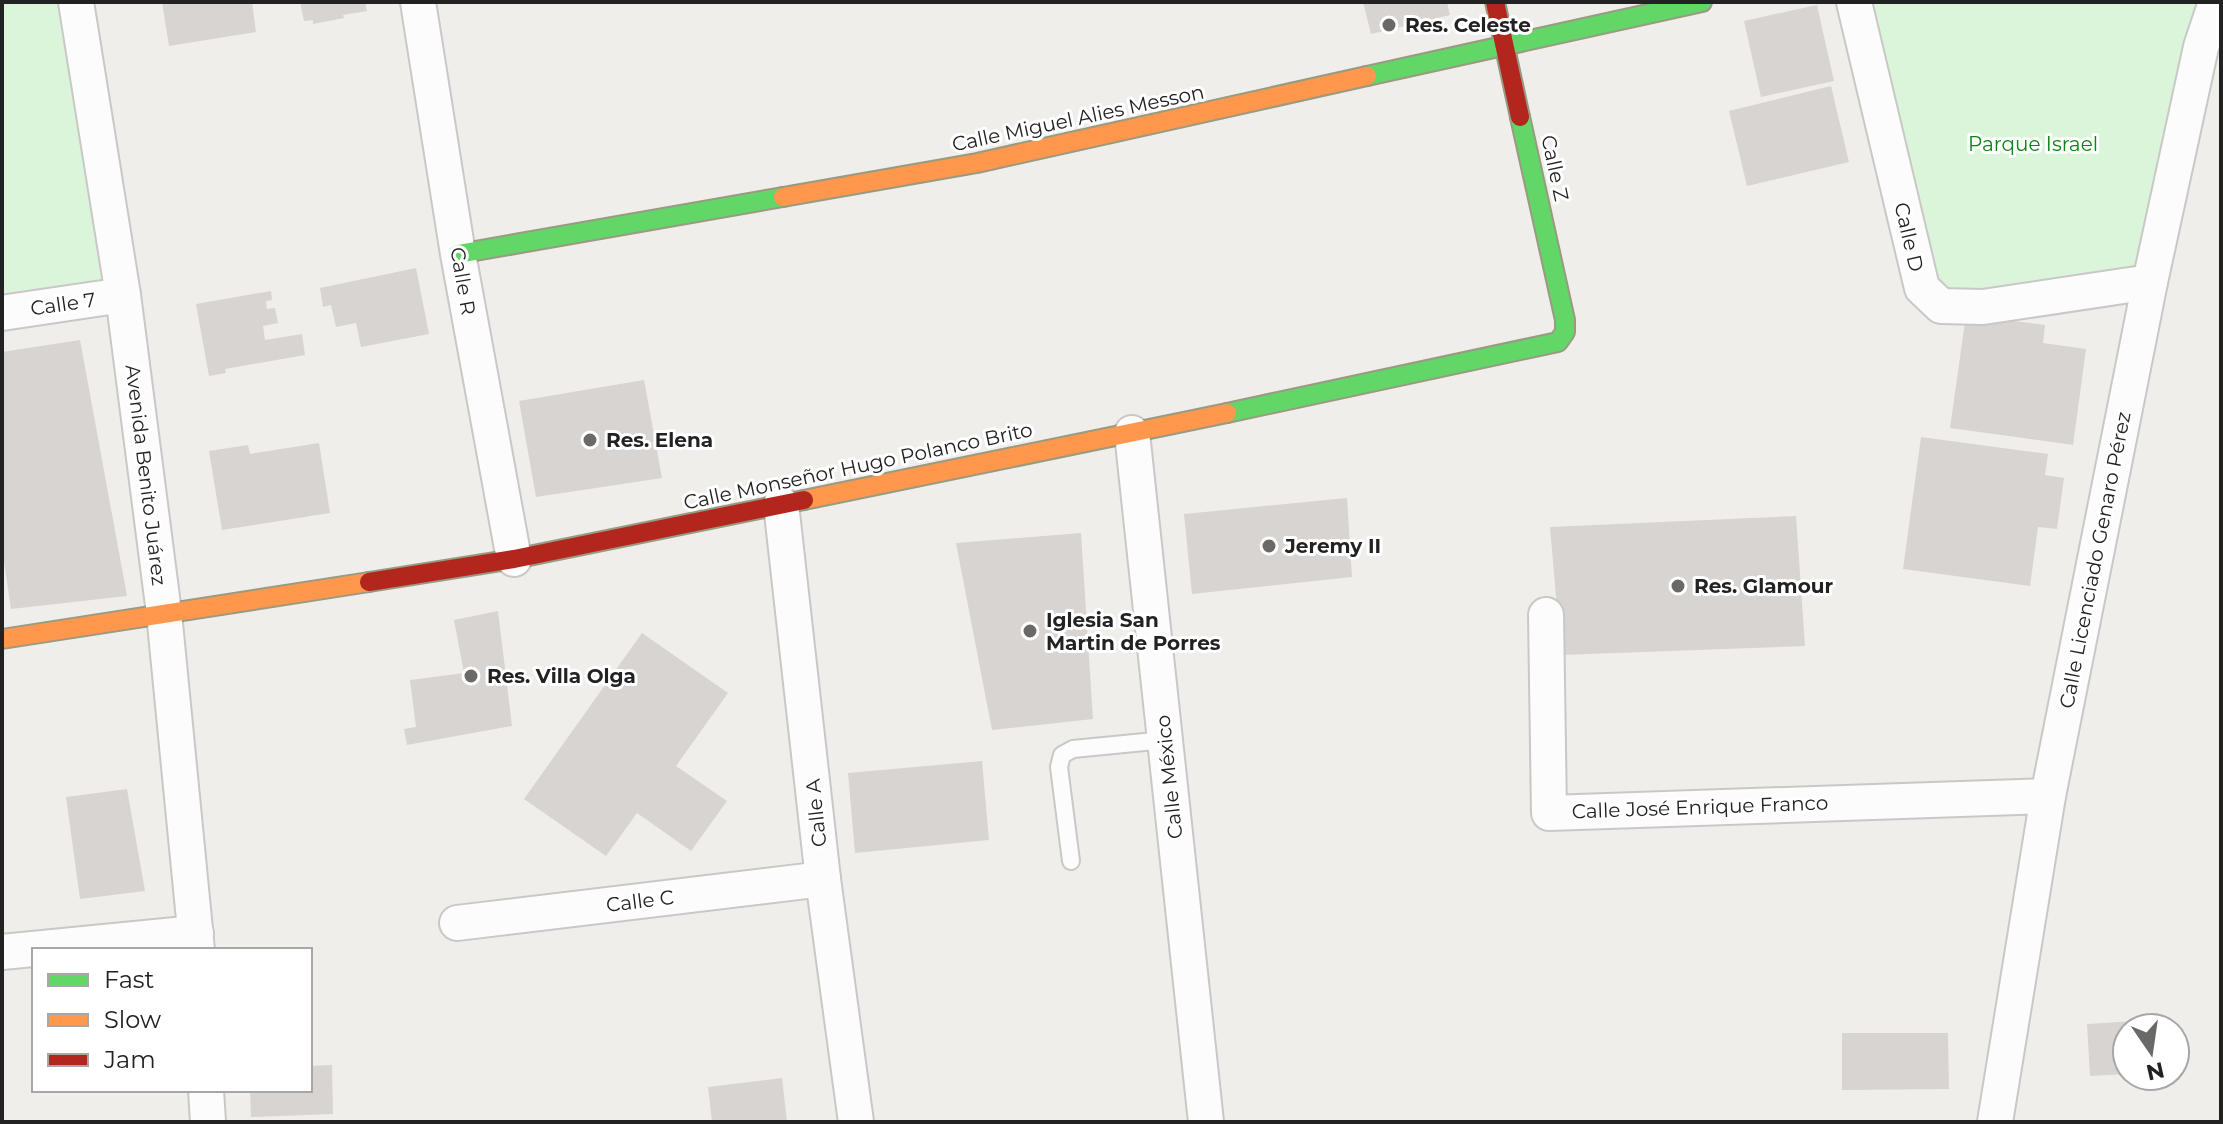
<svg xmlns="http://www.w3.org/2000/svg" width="2223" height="1124" font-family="Montserrat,sans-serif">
<rect width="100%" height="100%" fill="#f0eeeb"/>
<!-- park -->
<g fill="#daf5da">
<path d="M2,2H76L123,295L2,313Z"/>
<path d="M1854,2H2216L2150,282L1941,306Z"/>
</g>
<!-- building -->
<g fill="#d7d4d2">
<path d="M162,2H252L256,32L169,46Z"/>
<path d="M300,2H365L367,11L343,15L344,18L313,24V20L304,21Z"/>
<path d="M1363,2H1447L1450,15L1371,34Z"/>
<path d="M1817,5L1834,81L1761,97L1744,21Z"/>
<path d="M1831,86L1849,162L1747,186L1729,111Z"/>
<path d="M416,268L429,334L361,347L356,323L336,327L331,305L323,307L320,288Z"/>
<path d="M271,291L272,300L266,301L267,309L275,308L278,323L263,326L265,340L302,334L305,355L225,369L226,373L209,376L196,304Z"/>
<path d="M1966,315L2045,325L2043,343L2086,349L2073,445L1950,428Z"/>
<path d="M80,340L127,596L11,609L2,548V352Z"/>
<path d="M644,380L662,478L536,497L519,401Z"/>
<path d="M1921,437L2048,454L2045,475L2064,478L2057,529L2038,527L2030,586L1903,569Z"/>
<path d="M319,443L330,513L222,530L209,451L248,445L250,454Z"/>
<path d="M1347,498L1352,577L1192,594L1184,514Z"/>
<path d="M1796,516L1805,646L1561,655L1550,527Z"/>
<path d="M1081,533L1093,719L992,730L956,543Z"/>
<path d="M498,611L512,726L407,745L404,729L416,727L410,680L464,673L454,620Z"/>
<path d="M642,633L728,693L676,766L727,801L691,851L637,813L606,856L524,799Z"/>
<path d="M982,761L989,840L855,853L848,773Z"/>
<path d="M127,789L145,891L80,899L66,797Z"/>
<path d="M2136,1021L2137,1028H2127V1074L2090,1076L2087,1024Z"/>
<path d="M1842,1033H1948L1949,1089L1842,1090Z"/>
<path d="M332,1065L333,1114L251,1117L250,1090H310V1066Z"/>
<path d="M782,1078L787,1122H712L708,1087Z"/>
</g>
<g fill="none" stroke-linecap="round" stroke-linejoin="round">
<!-- lane casing -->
<g stroke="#c9c8c7" stroke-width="20">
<path id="lane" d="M1071,861L1059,767L1062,755L1073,749L1165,740"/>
</g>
<!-- street casing -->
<g stroke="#c9c8c7" stroke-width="38">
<g id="street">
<path d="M76,2L123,295L164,613L197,950"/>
<path d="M418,2L458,254L514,559"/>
<path d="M1854,2L1922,288L1941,306L1983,307L2150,282"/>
<path d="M2,313L123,295"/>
<path d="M1132,433L1206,1122"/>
<path d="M781,504L823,879L856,1122"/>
<path d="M1546,615L1549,813L2048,796"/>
<path d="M457,923L823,879"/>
<path d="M2,952L196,933"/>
<path d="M206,1090L208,1122"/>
<path d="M1995,1122L2048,796L2150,282L2201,47L2216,2"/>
</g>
</g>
<!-- fast casing -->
<g stroke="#999a82" stroke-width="22">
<g id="fast">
<path d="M1367,76L1702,2"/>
<path d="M458,254L783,197"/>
<path d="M1227,413L1558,342L1565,332V320L1520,117"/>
</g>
</g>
<!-- slow casing -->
<g stroke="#999a82" stroke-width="22">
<g id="slow">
<path d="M783,197L977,163L1367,76"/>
<path d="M804,500L1227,413"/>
<path d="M2,639L369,582"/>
</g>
</g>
<!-- jam casing -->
<g stroke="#999a82" stroke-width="22">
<g id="jam">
<path d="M1495,2L1520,117"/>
<path d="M369,582L514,559L804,500"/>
</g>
</g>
<!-- lane -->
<use href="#lane" stroke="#fdfcfc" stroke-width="16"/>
<!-- street -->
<use href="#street" stroke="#fdfcfc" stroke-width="34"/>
<!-- fast -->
<use href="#fast" stroke="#63d668" stroke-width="18"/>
<!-- slow -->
<use href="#slow" stroke="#ff974d" stroke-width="18"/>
<!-- jam -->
<use href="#jam" stroke="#b3261e" stroke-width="18"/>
</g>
<!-- markers -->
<g fill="#6a6968" stroke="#fff" stroke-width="3">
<circle cx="1389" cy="25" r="8"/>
<circle cx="590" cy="440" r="8"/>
<circle cx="1269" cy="546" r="8"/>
<circle cx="1678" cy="586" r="8"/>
<circle cx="1030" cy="631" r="8"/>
<circle cx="471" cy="676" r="8"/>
</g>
<g text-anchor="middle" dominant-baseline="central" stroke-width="6" stroke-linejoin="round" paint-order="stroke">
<!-- poi labels -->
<g font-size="20" font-weight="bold" fill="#222" stroke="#fff" text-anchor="start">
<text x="1405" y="25">Res. Celeste</text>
<text x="606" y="440">Res. Elena</text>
<text x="1285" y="546">Jeremy II</text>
<text x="1694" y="586">Res. Glamour</text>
<text x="1046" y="620">Iglesia San<tspan x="1046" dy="23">Martin de Porres</tspan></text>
<text x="487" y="676">Res. Villa Olga</text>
</g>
<!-- street labels -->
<g font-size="20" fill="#222" stroke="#fff">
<text transform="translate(1078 118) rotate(-12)">Calle Miguel Alies Messon</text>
<text transform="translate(1555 168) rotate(78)">Calle Z</text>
<text transform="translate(1909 237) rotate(77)">Calle D</text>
<text transform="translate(463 281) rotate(80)">Calle R</text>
<text transform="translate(63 304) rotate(-8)">Calle 7</text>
<text transform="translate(858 466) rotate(-12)">Calle Monseñor Hugo Polanco Brito</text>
<text transform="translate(146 475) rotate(83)">Avenida Benito Juárez</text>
<text transform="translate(2095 560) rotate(-79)">Calle Licenciado Genaro Pérez</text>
<text transform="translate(1169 777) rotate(-96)">Calle México</text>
<text transform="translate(1700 807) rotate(-2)">Calle José Enrique Franco</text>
<text transform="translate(816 813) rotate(-96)">Calle A</text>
<text transform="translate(640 901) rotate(-7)">Calle C</text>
</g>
<!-- park labels -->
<g font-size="20" fill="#0c8416" stroke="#fff">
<text x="2033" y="144">Parque Israel</text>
</g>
</g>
<!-- border -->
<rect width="2223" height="1124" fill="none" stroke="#222222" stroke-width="8"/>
<!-- legend -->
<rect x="32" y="948" width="280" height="144" fill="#ffffff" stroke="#a7a7a7" stroke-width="2"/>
<rect x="48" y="974" width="40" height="12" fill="#63d668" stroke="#a7a7a7" stroke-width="2"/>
<text x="104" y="988" font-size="24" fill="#222222">Fast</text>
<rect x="48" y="1014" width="40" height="12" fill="#ff974d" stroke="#a7a7a7" stroke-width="2"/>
<text x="104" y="1028" font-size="24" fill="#222222">Slow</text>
<rect x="48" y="1054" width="40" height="12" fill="#b3261e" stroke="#a7a7a7" stroke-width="2"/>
<text x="104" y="1068" font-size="24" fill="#222222">Jam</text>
<!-- north arrow -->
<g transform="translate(2151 1052) rotate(167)"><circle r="38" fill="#ffffff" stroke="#a7a7a7" stroke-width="2"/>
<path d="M0-6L14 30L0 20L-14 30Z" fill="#6a6968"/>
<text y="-12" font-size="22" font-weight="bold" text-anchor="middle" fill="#222222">N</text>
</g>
</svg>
